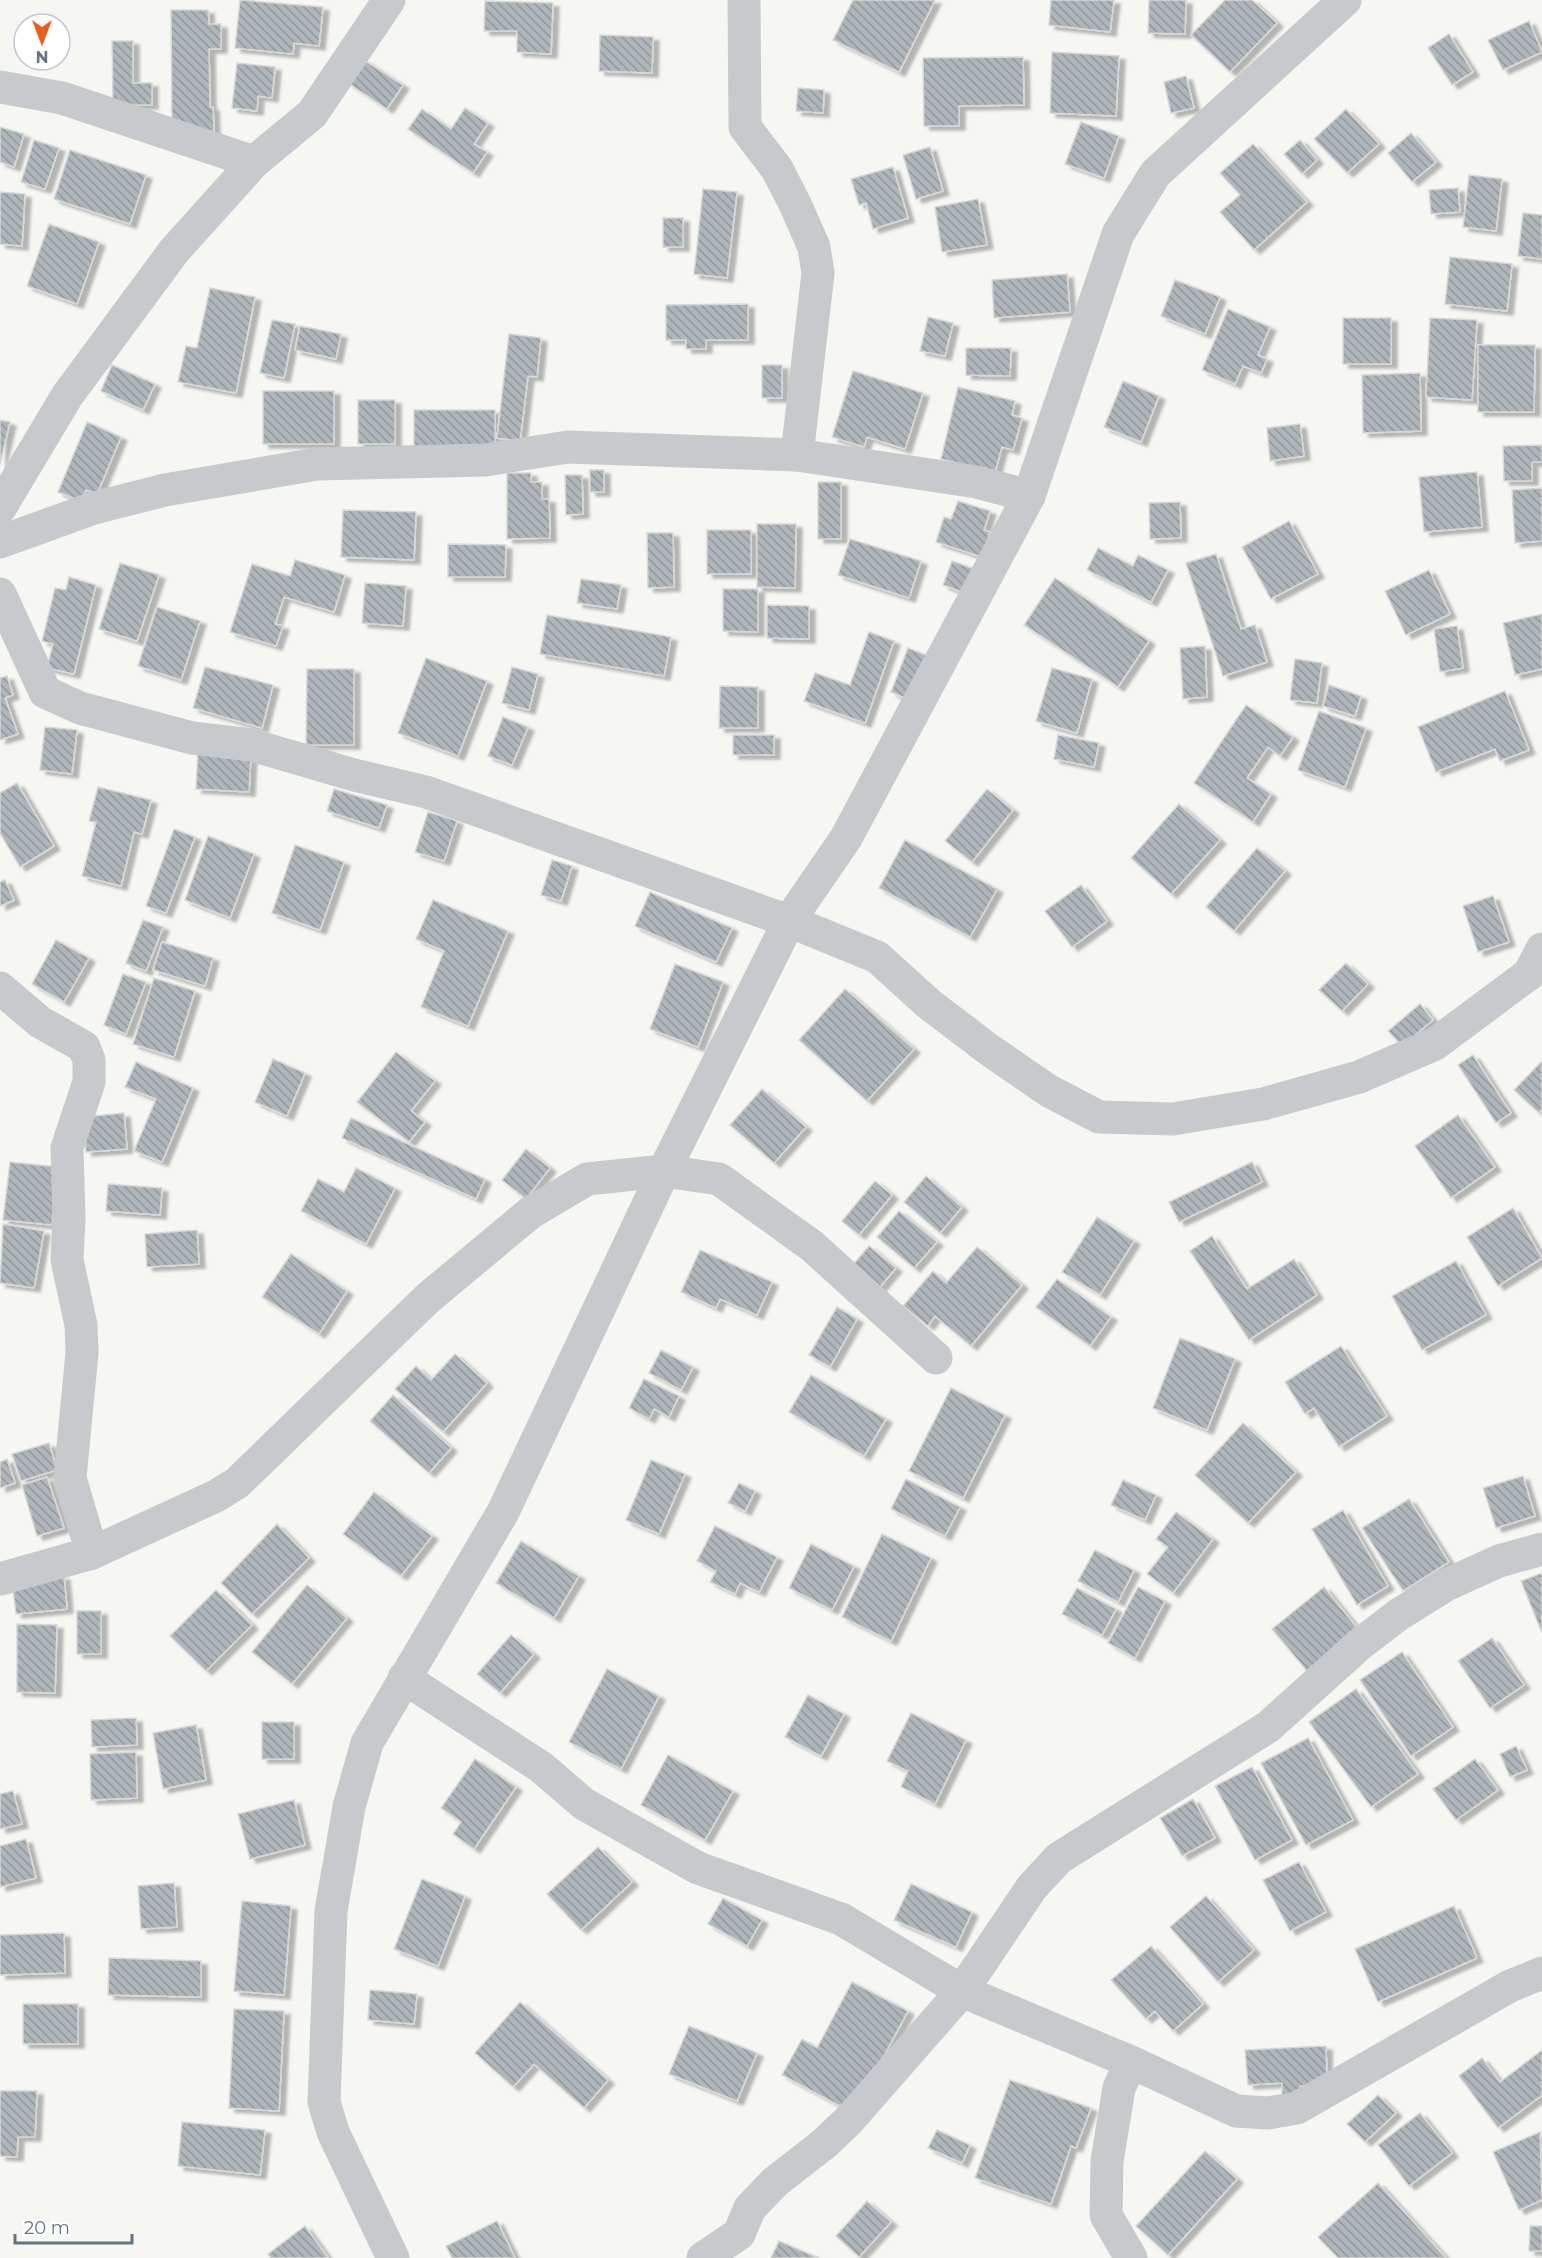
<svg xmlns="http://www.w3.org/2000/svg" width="1542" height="2258" font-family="Montserrat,sans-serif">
<defs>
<pattern id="building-back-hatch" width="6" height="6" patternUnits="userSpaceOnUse" patternTransform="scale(1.5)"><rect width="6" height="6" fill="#aeb5bb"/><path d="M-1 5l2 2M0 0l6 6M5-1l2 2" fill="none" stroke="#91989e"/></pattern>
<filter id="shadow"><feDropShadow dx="6" dy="4" stdDeviation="1.5" flood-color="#0004"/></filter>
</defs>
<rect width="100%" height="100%" fill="#f6f7f3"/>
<!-- building -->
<g fill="url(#building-back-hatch)" stroke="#d8d8d6" stroke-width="1.5" filter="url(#shadow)">
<path d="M240,0L323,7L319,46L294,43L293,54L235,48Z"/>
<path d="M853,0H935L899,72L833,40Z"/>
<path d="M1051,0H1114L1110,32L1049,25Z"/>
<path d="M1149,0H1186L1185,34L1148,33Z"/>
<path d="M1225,0H1252L1277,23L1230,72L1191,35Z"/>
<path d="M485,1L553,3L551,54L517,52V31H484Z"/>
<path d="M171,10H208L209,24H221V49H209L210,107H213L214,131H172Z"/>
<path d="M1529,21L1542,52L1503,70L1488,40Z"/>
<path d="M1449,34L1473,72L1452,85L1428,48Z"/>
<path d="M600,35L653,37L652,73L599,71Z"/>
<path d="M112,41H133V83H152V105H113Z"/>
<path d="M1052,52L1119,56L1116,116L1050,113Z"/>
<path d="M1023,57L1024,105L959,106V126H924L923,58Z"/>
<path d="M364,60L403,85L387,109L348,83Z"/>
<path d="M237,63L275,67L272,98L258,96L257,111L232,108Z"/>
<path d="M1186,76L1194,108L1171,113L1164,82Z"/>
<path d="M798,88L824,90L823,113L796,111Z"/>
<path d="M465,108L488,123L474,144L487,152L473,173L408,129L422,109L451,129Z"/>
<path d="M1346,109L1379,144L1347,173L1314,139Z"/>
<path d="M1081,122L1119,136L1104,178L1065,164Z"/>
<path d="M0,127L24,134L14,167L0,162Z"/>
<path d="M1411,133L1436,162L1412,182L1388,153Z"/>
<path d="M34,140L59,148L45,189L21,182Z"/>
<path d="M1300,140L1317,160L1302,174L1284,154Z"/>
<path d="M1253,144L1307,202L1254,250L1220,212L1240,195L1220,173Z"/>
<path d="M930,147L943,191L916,199L903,155Z"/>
<path d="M70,150L146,175L130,224L54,199Z"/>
<path d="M893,167L908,218L873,229L866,203L859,205L851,179Z"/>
<path d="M1469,175L1502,179L1496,231L1463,227Z"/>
<path d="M1458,188L1460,212L1431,214L1429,190Z"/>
<path d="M703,189L737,192L727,278L694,274Z"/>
<path d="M0,192L25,194L22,246L0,244Z"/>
<path d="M978,199L987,245L942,252L935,207Z"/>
<path d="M1523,213L1542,215V259L1518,256Z"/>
<rect x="663" y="218" width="20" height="29"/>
<path d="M49,224L99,242L77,304L27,286Z"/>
<path d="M1450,257L1512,264L1507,311L1445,304Z"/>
<path d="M1067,274L1070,312L994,318L992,280Z"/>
<path d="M1175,280L1220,297L1205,334L1161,316Z"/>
<path d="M210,288L255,297L236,393L178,382L186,346L197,348Z"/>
<path d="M748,304V340H706V349H686V340H666V305Z"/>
<path d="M1228,309L1270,327L1258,355L1267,359L1261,373L1243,366L1235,384L1202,370Z"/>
<path d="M928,317L953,323L945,356L920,351Z"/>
<rect x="1343" y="318" width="48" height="46"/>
<path d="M1430,318L1477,320L1472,400L1426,397Z"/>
<path d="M272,320L295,324L284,378L260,373Z"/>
<path d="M300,326L341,334L336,359L295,350Z"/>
<path d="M509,334L541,338L537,377L528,376L520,441L497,438Z"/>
<path d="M1478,345H1535L1534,412H1478Z"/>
<path d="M966,348H1011L1010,376L966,375Z"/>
<path d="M112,365L155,384L143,410L101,391Z"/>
<rect x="762" y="365" width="20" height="33"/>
<path d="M853,371L923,393L905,449L867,437L864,447L832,437Z"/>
<path d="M1420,373L1421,431L1363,433L1362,375Z"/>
<path d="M1123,381L1159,396L1141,442L1104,427Z"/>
<path d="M958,387L1015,401L1012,415L1022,418L1013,450L1002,447L995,472L941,459Z"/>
<rect x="263" y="391" width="71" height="53"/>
<rect x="358" y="400" width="37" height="44"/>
<path d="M414,410H495V450L414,451Z"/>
<path d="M0,420L10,422L0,464Z"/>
<path d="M87,422L121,437L97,494L86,490L81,501L58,492Z"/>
<path d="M1300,424L1304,456L1270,461L1267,428Z"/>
<path d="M1542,445V462H1532V481H1504L1503,446Z"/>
<rect x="590" y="470" width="14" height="22"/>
<path d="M1477,472L1482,527L1424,532L1419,477Z"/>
<path d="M507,473H531V482H542V499H549L550,538L507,539Z"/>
<path d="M565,475H582L583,514L566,515Z"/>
<rect x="818" y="482" width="23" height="57"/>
<path d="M1542,488V541L1515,543L1512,490Z"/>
<path d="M958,501L990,511L984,530L990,532L982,557L936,542L944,517L951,519Z"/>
<path d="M1180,502L1181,538L1150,539L1149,503Z"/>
<path d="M343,510L416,512L414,560L341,557Z"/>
<path d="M1289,521L1318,574L1271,599L1242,547Z"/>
<path d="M757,524H796L795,588L757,587Z"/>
<rect x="707" y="530" width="44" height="44"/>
<path d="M647,533H673L674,587L648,588Z"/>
<path d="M850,539L921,561L909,598L838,575Z"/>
<path d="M448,544L506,545L505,577H448Z"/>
<path d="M1098,548L1133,566L1138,555L1168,570L1151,602L1087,570Z"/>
<path d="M1216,554L1241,629L1255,625L1267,662L1223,676L1186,563Z"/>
<path d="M295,560L345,575L334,612L284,597L275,624L283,626L276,646L230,632L252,564L290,576Z"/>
<path d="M952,561L980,571L971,595L943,585Z"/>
<path d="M120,563L159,575L137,641L99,629Z"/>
<path d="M1429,570L1450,614L1406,635L1385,591Z"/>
<path d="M69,577L96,585L74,674L47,668L53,644L42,641L55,588L66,590Z"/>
<path d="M1055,578L1149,641L1118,687L1024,625Z"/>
<path d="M581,579L621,585L617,609L577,603Z"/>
<path d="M365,583L406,586L403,626L362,623Z"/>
<path d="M723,589H758V632L723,631Z"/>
<path d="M767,605L809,606V639L767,638Z"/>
<path d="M157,607L200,621L181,680L138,666Z"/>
<path d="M1542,614V669L1515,675L1503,623Z"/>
<path d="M547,615L671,637L664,676L540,654Z"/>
<path d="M1457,626L1463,668L1440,672L1434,629Z"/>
<path d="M869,632L894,641L865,723L804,701L815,673L850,685Z"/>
<path d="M1205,646L1207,697L1183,699L1180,648Z"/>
<path d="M908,648L928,656L910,700L891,692Z"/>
<path d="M426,658L487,681L458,756L398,733Z"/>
<path d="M1295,659L1322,663L1317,703L1290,700Z"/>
<path d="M205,667L273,685L262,728L193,708Z"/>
<path d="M512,667L538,674L529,710L502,703Z"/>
<path d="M1052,668L1092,679L1077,733L1036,721Z"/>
<path d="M307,669H354V745H306Z"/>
<path d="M7,676L13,695L5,698L18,734L0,740V678Z"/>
<path d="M1329,685L1361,696L1355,716L1323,706Z"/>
<path d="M720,686L758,687V728H719Z"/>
<path d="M1505,691L1529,750L1500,761L1495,749L1436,772L1418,727Z"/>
<path d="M1246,705L1293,737L1280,756L1268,747L1247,778L1271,794L1253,822L1194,783Z"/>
<path d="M1319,711L1366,728L1345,787L1298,770Z"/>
<path d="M503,717L528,727L512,765L488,756Z"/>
<path d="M45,727L77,730L72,774L40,770Z"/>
<rect x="733" y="735" width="41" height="20"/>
<path d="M1058,735L1099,743L1094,767L1054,759Z"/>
<path d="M198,751L251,754L249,792L196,789Z"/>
<path d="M17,783L54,846L20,867L0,833V793Z"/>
<path d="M98,787L151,800L142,834L134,832L121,886L82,876L96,822L89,821Z"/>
<path d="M334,789L387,805L379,828L327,811Z"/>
<path d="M987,789L1013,810L972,862L945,841Z"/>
<path d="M1179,804L1220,840L1171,894L1131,858Z"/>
<path d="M428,812L457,821L444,861L415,852Z"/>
<path d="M174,829L195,837L166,913L146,906Z"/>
<path d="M208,836L254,854L230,918L185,900Z"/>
<path d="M905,840L997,889L970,937L879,888Z"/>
<path d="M295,845L344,862L320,930L272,913Z"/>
<path d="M1257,848L1285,871L1234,931L1206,907Z"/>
<path d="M552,860L572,866L561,901L541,895Z"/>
<path d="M5,880L14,900L0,906V882Z"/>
<path d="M1081,885L1107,921L1072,947L1045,911Z"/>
<path d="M650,892L732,928L716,962L635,926Z"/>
<path d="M1493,896L1509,942L1478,952L1463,906Z"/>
<path d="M433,900L508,931L468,1026L421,1007L444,951L416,939Z"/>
<path d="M143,920L163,927L146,971L126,963Z"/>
<path d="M56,940L89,958L64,1002L32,984Z"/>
<path d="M162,942L213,958L205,986L153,970Z"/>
<path d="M1346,963L1368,984L1342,1011L1319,990Z"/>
<path d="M675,964L723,982L698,1047L650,1029Z"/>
<path d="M123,974L146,982L126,1034L104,1025Z"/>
<path d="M154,978L195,991L174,1057L133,1044Z"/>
<path d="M845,989L914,1049L867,1101L799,1040Z"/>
<path d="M1420,1004L1433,1020L1402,1046L1388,1031Z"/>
<path d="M396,1052L435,1081L411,1111L425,1122L409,1142L357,1102Z"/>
<path d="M1473,1055L1511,1113L1496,1123L1458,1065Z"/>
<path d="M273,1059L305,1073L287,1116L255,1102Z"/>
<path d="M1542,1061V1109L1539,1113L1514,1090Z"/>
<path d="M136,1062L193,1088L162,1162L134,1151L156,1099L125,1087Z"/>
<path d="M762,1089L806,1127L774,1163L730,1125Z"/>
<path d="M124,1113L127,1149L86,1152L84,1117Z"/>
<path d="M1458,1115L1495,1167L1451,1198L1415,1146Z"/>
<path d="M351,1118L485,1179L476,1199L342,1138Z"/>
<path d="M526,1149L550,1168L526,1199L502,1180Z"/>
<path d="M10,1162L58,1167L52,1225L3,1220Z"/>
<path d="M1252,1162L1262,1182L1179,1222L1169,1202Z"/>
<path d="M356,1168L395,1188L366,1244L301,1211L318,1179L344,1192Z"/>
<path d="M926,1176L962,1207L940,1233L904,1202Z"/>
<path d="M875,1181L892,1195L859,1235L842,1221Z"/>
<path d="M108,1184L162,1188L160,1215L106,1211Z"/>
<path d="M1513,1208L1542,1258L1498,1286L1467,1237Z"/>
<path d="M899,1211L937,1242L914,1268L877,1237Z"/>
<path d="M1097,1217L1134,1241L1100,1295L1062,1272Z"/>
<path d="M3,1224L44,1231L34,1288L0,1283Z"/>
<path d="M197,1230L199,1264L147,1267L145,1234Z"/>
<path d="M1212,1236L1247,1289L1294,1259L1317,1295L1249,1340L1190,1251Z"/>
<path d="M869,1246L896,1268L879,1288L852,1266Z"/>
<path d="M977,1247L1022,1285L971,1346L935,1316L928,1326L903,1306L933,1271L946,1283Z"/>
<path d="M700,1250L772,1282L757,1315L720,1299L716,1308L681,1292Z"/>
<path d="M291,1254L347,1291L319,1334L262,1297Z"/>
<path d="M1456,1261L1486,1315L1422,1350L1392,1296Z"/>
<path d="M1057,1279L1111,1317L1090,1346L1036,1307Z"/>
<path d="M837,1307L857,1319L830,1367L809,1355Z"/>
<path d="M1180,1338L1235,1359L1207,1430L1153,1408Z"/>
<path d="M1341,1346L1387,1416L1339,1447L1314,1408L1305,1414L1285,1382Z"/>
<path d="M661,1350L693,1367L681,1390L649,1373Z"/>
<path d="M455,1354L487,1383L443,1432L395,1389L416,1366L431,1380Z"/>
<path d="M811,1375L886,1419L864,1456L789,1412Z"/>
<path d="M644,1379L679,1396L669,1417L654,1409L649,1419L629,1408Z"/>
<path d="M951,1388L1005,1415L963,1498L909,1471Z"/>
<path d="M393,1395L451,1448L429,1473L370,1421Z"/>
<path d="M1243,1423L1296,1472L1248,1523L1195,1475Z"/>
<path d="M49,1443L57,1470L21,1481L12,1454Z"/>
<path d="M7,1459L15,1483L0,1488V1462Z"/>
<path d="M651,1460L685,1474L659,1534L626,1520Z"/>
<path d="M1523,1476L1535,1516L1496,1528L1483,1488Z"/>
<path d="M47,1477L64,1528L37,1536L22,1485Z"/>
<path d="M906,1479L960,1507L945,1536L891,1509Z"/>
<path d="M1123,1480L1156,1495L1145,1520L1111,1505Z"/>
<path d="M739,1483L755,1491L745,1511L728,1503Z"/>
<path d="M374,1492L432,1536L401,1576L343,1534Z"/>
<path d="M1409,1499L1449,1562L1403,1591L1362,1528Z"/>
<path d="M1343,1510L1388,1586L1357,1605L1312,1529Z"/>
<path d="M1176,1512L1213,1539L1173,1593L1147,1574L1168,1547L1156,1539Z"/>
<path d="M277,1524L309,1558L252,1614L221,1583Z"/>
<path d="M715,1526L777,1557L759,1592L740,1583L735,1594L710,1582L716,1571L697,1561Z"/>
<path d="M882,1534L931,1558L891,1641L842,1617Z"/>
<path d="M521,1541L579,1576L554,1618L496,1583Z"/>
<path d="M811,1544L854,1566L832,1610L789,1588Z"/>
<path d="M1095,1550L1134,1570L1118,1602L1078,1581Z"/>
<path d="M1542,1573V1633L1521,1581Z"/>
<path d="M64,1576L67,1609L16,1614L12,1581Z"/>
<path d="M307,1585L347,1618L292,1684L252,1652Z"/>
<path d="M1138,1587L1165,1601L1135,1658L1108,1643Z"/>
<path d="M1324,1587L1362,1634L1311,1676L1272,1629Z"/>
<path d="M1077,1588L1116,1609L1102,1635L1062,1614Z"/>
<path d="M216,1590L252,1625L206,1671L170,1636Z"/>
<rect x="77" y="1611" width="24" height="43"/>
<path d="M17,1624L57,1625L55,1693L17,1692Z"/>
<path d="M511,1635L534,1654L500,1693L477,1674Z"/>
<path d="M1492,1638L1524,1685L1490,1708L1458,1661Z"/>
<path d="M1402,1652L1453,1727L1411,1756L1360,1680Z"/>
<path d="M607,1669L659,1696L621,1769L569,1742Z"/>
<path d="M1356,1689L1418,1774L1371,1807L1309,1722Z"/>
<path d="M808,1695L844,1714L821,1756L785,1737Z"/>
<path d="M911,1713L966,1740L935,1804L901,1787L908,1771L887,1761Z"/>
<path d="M136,1718L137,1745L92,1747L91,1720Z"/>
<rect x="262" y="1722" width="32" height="37"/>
<path d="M196,1725L206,1780L163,1789L153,1733Z"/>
<path d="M1308,1738L1353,1820L1306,1845L1261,1763Z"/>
<path d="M1516,1746L1527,1770L1510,1777L1500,1754Z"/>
<path d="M136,1752L137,1798L91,1800L90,1754Z"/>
<path d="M668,1755L733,1791L705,1840L641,1805Z"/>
<path d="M475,1759L516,1787L474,1849L453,1834L461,1822L441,1808Z"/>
<path d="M1475,1759L1498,1790L1456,1820L1433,1789Z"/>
<path d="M1252,1767L1292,1840L1255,1860L1215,1786Z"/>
<path d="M13,1791L22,1824L0,1829V1794Z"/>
<path d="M1193,1799L1215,1838L1182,1856L1160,1818Z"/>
<path d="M294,1800L305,1845L250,1859L238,1814Z"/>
<path d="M26,1839L36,1878L0,1887V1846Z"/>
<path d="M598,1847L632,1882L581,1930L547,1894Z"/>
<path d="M1299,1862L1326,1912L1290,1931L1263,1880Z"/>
<path d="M422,1879L465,1896L438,1966L394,1949Z"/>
<path d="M174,1883L177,1927L141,1929L138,1886Z"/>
<path d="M911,1884L972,1912L956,1947L894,1920Z"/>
<path d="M1206,1896L1254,1950L1218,1982L1170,1927Z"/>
<path d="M723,1898L762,1920L747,1946L708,1924Z"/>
<path d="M242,1901L291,1906L284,1995L234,1991Z"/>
<path d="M1454,1906L1477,1958L1378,2002L1355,1949Z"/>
<path d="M64,1933L65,1973L0,1975V1935Z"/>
<path d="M1151,1946L1203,2004L1173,2031L1155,2011L1146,2019L1111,1980Z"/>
<path d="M109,1958L201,1961V1997L108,1995Z"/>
<path d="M852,1982L908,2011L853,2113L782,2075L802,2039L817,2048Z"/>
<path d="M370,1990L417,1994L414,2024L368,2020Z"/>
<path d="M520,2002L608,2080L584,2108L534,2064L513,2087L475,2053Z"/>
<rect x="23" y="2004" width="55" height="40"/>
<path d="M234,2009L284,2011L279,2111L229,2108Z"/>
<path d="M689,2026L757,2053L737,2101L669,2074Z"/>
<path d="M1326,2046L1327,2085L1300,2086V2095H1282V2083L1248,2085L1245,2050Z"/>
<path d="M1542,2050V2095L1498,2128L1459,2076L1482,2058L1500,2082Z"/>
<path d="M1010,2080L1091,2108L1076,2148L1071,2146L1051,2204L975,2178Z"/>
<path d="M0,2091H37L35,2137H18L17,2157L0,2156Z"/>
<path d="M1378,2095L1396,2113L1365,2142L1347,2124Z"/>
<path d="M1420,2113L1452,2153L1409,2186L1378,2145Z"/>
<path d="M182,2122L265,2130L260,2175L178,2166Z"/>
<path d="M937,2130L970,2145L962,2163L928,2148Z"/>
<path d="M1540,2132L1542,2200L1519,2210L1493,2152Z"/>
<path d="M1205,2151L1237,2179L1168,2255L1136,2226Z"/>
<path d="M1378,2183L1446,2258H1338L1318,2237Z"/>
<path d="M867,2201L891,2222L859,2257L836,2236Z"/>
<path d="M497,2221L515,2258H452L446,2246Z"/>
<path d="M305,2226L328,2258H271L268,2254Z"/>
<path d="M1530,2226H1542V2251H1529Z"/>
<path d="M779,2241L819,2258H771Z"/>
</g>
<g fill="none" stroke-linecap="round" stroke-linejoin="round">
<!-- street -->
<g stroke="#c6cacd" stroke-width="33">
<path d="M744,0L745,127L777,169L795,204L814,247L818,273L797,455"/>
<path d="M0,87L62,98L254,162"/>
<path d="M0,508L67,396L174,251L254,162L312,114L389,0"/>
<path d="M0,542L94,508L165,490L317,464L485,460L568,447L797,455L977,482L1029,496"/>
<path d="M0,594L45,692L80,708L192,738L252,745L354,775L426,792L789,921L877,957L929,1004L988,1049L1049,1091L1099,1117L1173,1119L1263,1104L1359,1077L1435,1044L1529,974L1542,949"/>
<path d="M0,988L40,1022L84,1047L89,1060V1082L67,1148L69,1218L67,1260L81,1325L82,1353L70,1478L92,1553"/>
<path d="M0,1579L92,1553L216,1496L237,1483L428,1298L530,1213L587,1179L664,1171L719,1179L812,1246L936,1358"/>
<path d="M404,1678L541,1767L584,1804L698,1868L841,1919L962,1991L1131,2062L1236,2111L1268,2113L1297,2108L1510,1986L1542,1973"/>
<path d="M1131,2062L1119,2088L1107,2161L1106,2215L1131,2258"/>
<path d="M393,2258L333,2132L324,2102L331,1911L349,1807L367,1743L503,1512L664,1171L789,921L846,838L1029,496L1118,234L1155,174L1345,0"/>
<path d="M703,2258L739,2234L750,2208L775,2182L825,2143L850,2119L962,1991L1032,1887L1059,1858L1268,1727L1359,1645L1398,1615L1446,1585L1499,1561L1542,1549"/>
</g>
</g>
<!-- north arrow -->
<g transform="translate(42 42) rotate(180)"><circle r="28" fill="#ffffff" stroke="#c1c7cf" stroke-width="1.5"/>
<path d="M0-4.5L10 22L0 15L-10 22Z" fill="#ef5d1b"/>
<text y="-9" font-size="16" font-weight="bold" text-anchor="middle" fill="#647486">N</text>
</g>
<!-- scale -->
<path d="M15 2234v9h117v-9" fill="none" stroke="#647486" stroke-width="3"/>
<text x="24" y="2234" font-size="18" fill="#647486" stroke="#ffffff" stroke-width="4.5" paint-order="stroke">20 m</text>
</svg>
